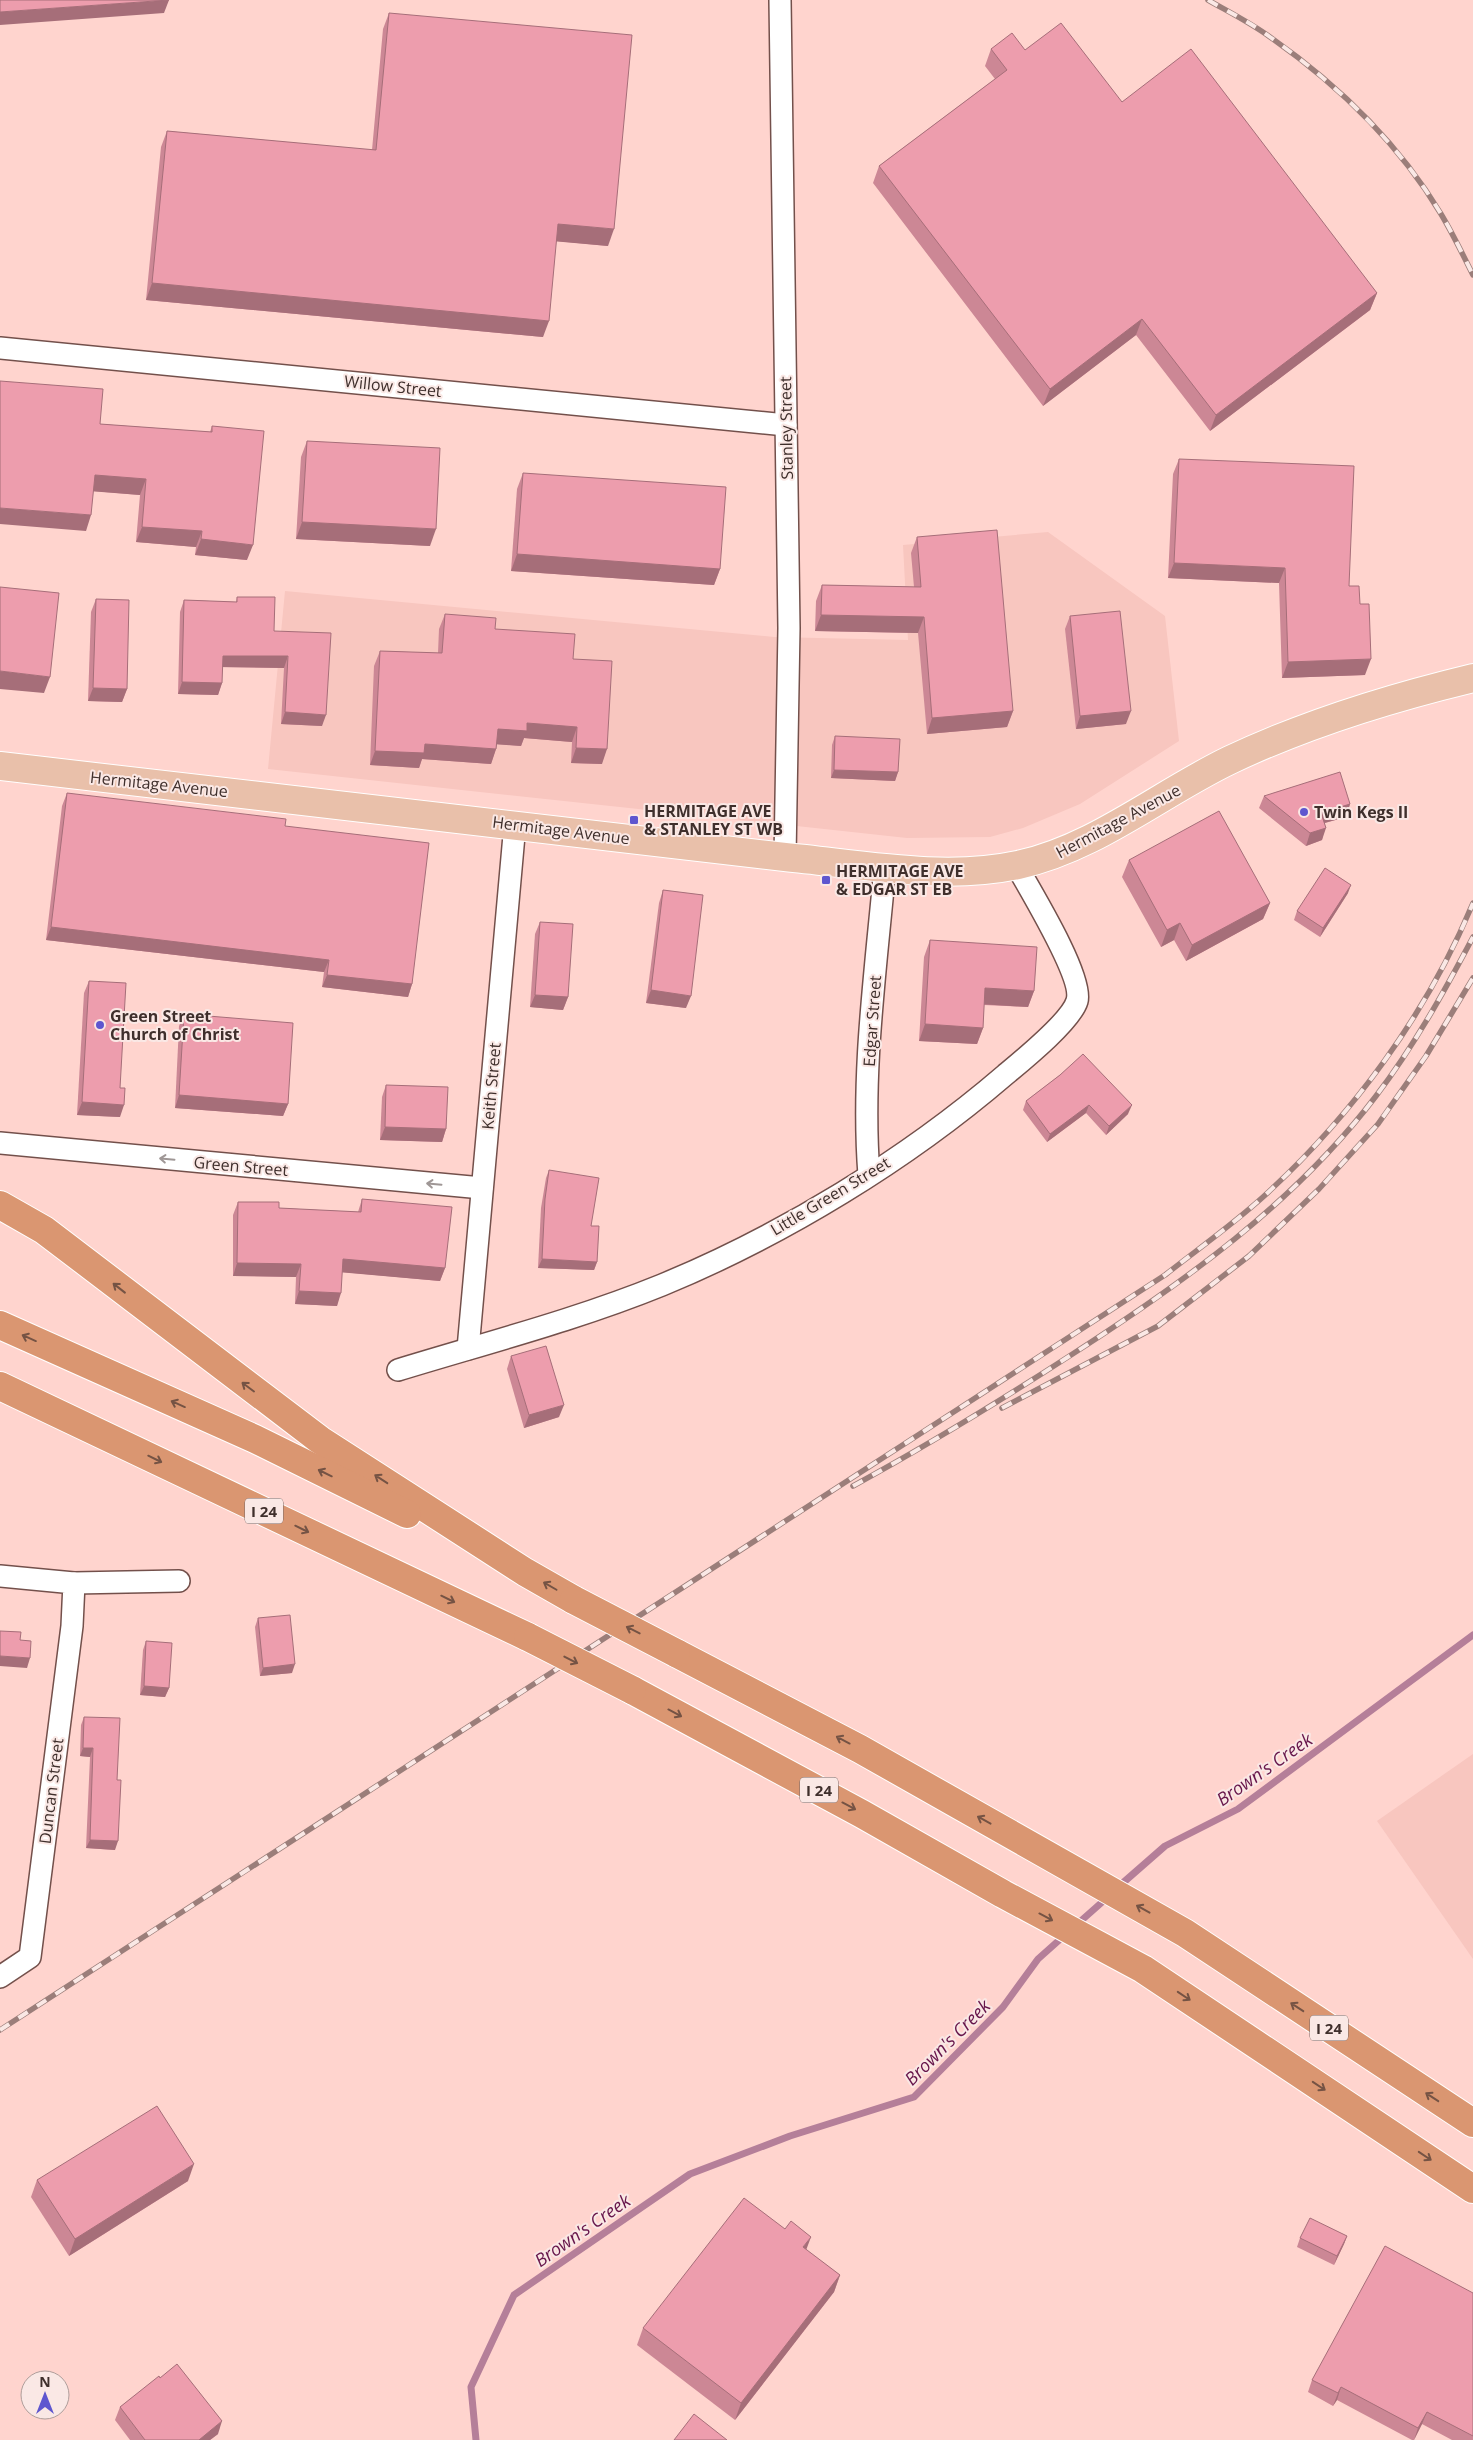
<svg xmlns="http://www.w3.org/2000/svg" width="1473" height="2440" font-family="'Open Sans',sans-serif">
<rect width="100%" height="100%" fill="#ffd4ce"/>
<!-- built -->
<g fill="#f8c6bf">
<path d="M1048,532L1165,616L1179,741L1080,804L1023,828L990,837L907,838L268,769L285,591L774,637L908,640L903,545Z"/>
<path d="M1473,1754V1959L1377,1821Z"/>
</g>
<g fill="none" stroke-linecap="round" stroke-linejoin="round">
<!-- stream -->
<g stroke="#b57f99" stroke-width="7">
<path d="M1117,1888L1165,1846L1238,1809L1473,1635"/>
<path d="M1074,1927L1109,1896"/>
<path d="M476,2440L471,2387L514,2295L690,2174L790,2136L914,2097L1003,2007L1038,1959L1066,1934"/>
</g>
<!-- street casing -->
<g stroke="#73504b" stroke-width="24">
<g id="street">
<path d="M780,0L789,628L785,857"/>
<path d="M0,348L786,425"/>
<path d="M0,1143L482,1188"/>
<path d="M869,1175C861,1073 876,969 885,867"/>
<path d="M468,1349L515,824"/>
<path d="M398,1370C486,1343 576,1320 662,1285C783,1235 906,1160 1005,1075C1023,1060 1071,1021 1077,1001C1084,978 1030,890 1016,865"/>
<path d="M0,1576L74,1583L72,1626L30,1957L0,1977"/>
<path d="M74,1583L179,1581"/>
</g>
</g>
<!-- primary casing -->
<g stroke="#fff" stroke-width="30">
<path id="primary" d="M0,766L785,857C859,864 944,881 1018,865C1096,848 1159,794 1230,760C1308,723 1390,698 1473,678"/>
</g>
<!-- highway casing -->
<g stroke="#fff" stroke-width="30">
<g id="highway">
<path d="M0,1205L44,1230L320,1440L525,1572L574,1600"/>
<path d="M0,1325L255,1439L407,1514"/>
<path d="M0,1386L528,1637"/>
<path d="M676,1653L860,1749L1185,1933L1473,2123"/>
<path d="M632,1690L862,1814L1003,1894L1143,1969L1473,2189"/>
</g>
</g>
<!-- street -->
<use href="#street" stroke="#fff" stroke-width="21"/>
<!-- primary -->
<use href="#primary" stroke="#e9c0aa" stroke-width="28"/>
<!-- highway -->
<use href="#highway" stroke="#da9671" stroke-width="28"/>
<!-- rail casing -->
<g stroke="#9b7e7a" stroke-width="5.5">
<g id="rail">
<path d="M1208,0C1229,12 1251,23 1270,37C1337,84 1399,144 1441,214C1453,234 1463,255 1473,275"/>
<path d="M1002,1408L1158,1326L1249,1256L1319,1189L1378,1124L1426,1056L1473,978"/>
<path d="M853,1486C928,1445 1000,1401 1071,1355C1183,1283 1295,1203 1376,1096C1414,1046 1444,992 1473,937"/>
<path d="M0,2030L1165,1275C1198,1249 1232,1225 1263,1197C1352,1116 1427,1014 1473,903"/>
</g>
</g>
<!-- rail -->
<use href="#rail" stroke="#fae8e5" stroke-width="4" stroke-dasharray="11" stroke-linecap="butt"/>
<!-- highway-bridge casing -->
<g stroke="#fff" stroke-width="30" stroke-linecap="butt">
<g id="highway-bridge">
<path d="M574,1600L676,1653"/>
<path d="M528,1637L632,1690"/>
</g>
</g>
<!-- highway-bridge -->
<use href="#highway-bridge" stroke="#da9671" stroke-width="28"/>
</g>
<!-- wall -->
<g fill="#cc8795">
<path d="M389,13L608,246L556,241L543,337L146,300L161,147L167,131L372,150L383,29Z"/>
<path d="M991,49L1025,50L1122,102L1377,293L1370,310L1210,431L1136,335L1043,406L873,183L879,166L995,79L985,66Z"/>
<path d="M100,424L210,432L212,426L247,560L195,555L196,547L136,542L140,495L93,491L86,531Z"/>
<path d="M307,441L430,546L296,539L301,457Z"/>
<path d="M1179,459L1349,586L1360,604L1365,675L1282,678L1279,583L1168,578L1173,474Z"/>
<path d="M523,473L720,569L714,585L511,571L517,489Z"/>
<path d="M917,537L1013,711L1007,727L927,734L918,633L815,631L816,601L822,585L914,587L911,553Z"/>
<path d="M237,597L274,631L322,726L281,724L284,668L222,667V683L218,695L178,694L180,612L184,600L236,602Z"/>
<path d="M96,599L127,689L122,702L88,701L91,612Z"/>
<path d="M445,614L495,629L573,659L602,764L571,763L572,742L524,738L521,746L497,744L496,749L491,764L422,759L419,768L370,765L374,666L380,651L438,653L439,629Z"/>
<path d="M1070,616L1126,724L1076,729L1065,629Z"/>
<path d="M835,736L898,772L895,781L831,778L832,745Z"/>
<path d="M67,793L285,826L412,984L408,997L322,987L324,972L46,940L62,806Z"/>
<path d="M1264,796L1350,804L1346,817L1325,823L1322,840L1306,846L1259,808Z"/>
<path d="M1129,860L1270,903L1263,919L1186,961L1174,940L1161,947L1122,877Z"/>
<path d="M663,890L686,1008L646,1003L659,903Z"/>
<path d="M1348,893L1320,937L1294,920L1297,911Z"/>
<path d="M540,922L568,997L563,1010L530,1007L535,934Z"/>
<path d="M930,940L1034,991L1028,1007L984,1005L983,1028L977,1044L919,1041L924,957Z"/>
<path d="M89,981L120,1117L77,1115L84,993Z"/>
<path d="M184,1014L288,1104L283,1116L175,1108L179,1026Z"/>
<path d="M1060,1075L1128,1114L1106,1135L1086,1113L1047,1142L1023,1110L1026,1101Z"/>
<path d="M386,1085L446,1129L442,1142L380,1140L382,1097Z"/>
<path d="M549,1170L591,1226L597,1262L594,1270L538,1268L541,1208L546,1178Z"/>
<path d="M362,1199L445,1268L440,1281L342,1272L337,1306L295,1304L296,1277L233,1276V1215L238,1202L279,1208L358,1212Z"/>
<path d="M511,1356L559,1417L524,1428L507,1369Z"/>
<path d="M258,1618L292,1673L260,1676L255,1627Z"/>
<path d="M146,1641L169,1688L165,1697L140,1695L143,1650Z"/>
<path d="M84,1717L117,1780L115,1850L86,1848L90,1757L80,1756L81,1725Z"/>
<path d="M37,2180L188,2181L69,2256L31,2197Z"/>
<path d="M1347,2236L1344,2244L1334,2265L1297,2247L1300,2238Z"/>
<path d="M806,2250L840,2275L834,2292L735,2420L637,2345L643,2328Z"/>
<path d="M1473,2293V2440H1452L1422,2424L1414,2440H1412L1337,2400L1333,2406L1308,2392L1312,2380Z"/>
<path d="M160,2378L218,2434L210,2440H130L115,2420L120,2407Z"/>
</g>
<!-- shaded-wall -->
<g fill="#a66e79">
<path d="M169,0L164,13L0,25V12Z"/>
<path d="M558,224L614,229L608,246L552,241Z"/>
<path d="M152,283L549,321L543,337L146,300Z"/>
<path d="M1377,293L1370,310L1210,431L1216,415Z"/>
<path d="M1142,319L1136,335L1043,406L1050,389Z"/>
<path d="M95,475L146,479L140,495L89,491Z"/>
<path d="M0,508L91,515L86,531L0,524Z"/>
<path d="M302,522L436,529L430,546L296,539Z"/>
<path d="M142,527L202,531L196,547L136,542Z"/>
<path d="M201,539L253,545L247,560L195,555Z"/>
<path d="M517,554L720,569L714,585L511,571Z"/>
<path d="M1174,563L1285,568L1279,583L1168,578Z"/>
<path d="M821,615L924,617L918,633L815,631Z"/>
<path d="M223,656H288L284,668L218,667Z"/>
<path d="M1371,659L1365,675L1282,678L1288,662Z"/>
<path d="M0,671L50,677L44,693L0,689Z"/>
<path d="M182,682L222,683L218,695L178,694Z"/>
<path d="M93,688L127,689L122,702L88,701Z"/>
<path d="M1013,711L1007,727L927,734L932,718Z"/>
<path d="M1131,711L1126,724L1076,729L1080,716Z"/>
<path d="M285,712L326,715L322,726L281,724Z"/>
<path d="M527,723L577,727L572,742L524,738L521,746L492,744L498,729Z"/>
<path d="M425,744L496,749L491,764L422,759L419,768L370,765L375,751Z"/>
<path d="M576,748L607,749L602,764L571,763Z"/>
<path d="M834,770L898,772L895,781L831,778Z"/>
<path d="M1350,804L1346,817L1317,825L1321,813Z"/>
<path d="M1326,828L1322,840L1306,846L1310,833Z"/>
<path d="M1351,885L1348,893L1320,937L1323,928Z"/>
<path d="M1270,903L1263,919L1186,961L1192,945Z"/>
<path d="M1180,923L1174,940L1161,947L1167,930Z"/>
<path d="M51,927L329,960L324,972L46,940Z"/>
<path d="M327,975L412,984L408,997L322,987Z"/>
<path d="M985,988L1034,991L1028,1007L979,1004Z"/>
<path d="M651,990L691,996L686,1008L646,1003Z"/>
<path d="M535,995L568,997L563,1010L530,1007Z"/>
<path d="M925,1024L983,1028L977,1044L919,1041Z"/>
<path d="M179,1095L288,1104L283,1116L175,1108Z"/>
<path d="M82,1102L124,1105L120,1117L77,1115Z"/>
<path d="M1089,1105L1086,1113L1047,1142L1050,1134Z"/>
<path d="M1132,1105L1128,1114L1106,1135L1109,1126Z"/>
<path d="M385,1127L446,1129L442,1142L380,1140Z"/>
<path d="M343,1259L445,1268L440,1281L338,1272Z"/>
<path d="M542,1259L597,1262L594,1270L538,1268Z"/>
<path d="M237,1263L301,1264L296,1277L233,1276Z"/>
<path d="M299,1291L341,1293L337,1306L295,1304Z"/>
<path d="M564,1405L559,1417L524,1428L529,1415Z"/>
<path d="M0,1656L30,1658L27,1668L0,1666Z"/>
<path d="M295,1664L292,1673L260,1676L263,1668Z"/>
<path d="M144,1686L169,1688L165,1697L140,1695Z"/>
<path d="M83,1748H93L90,1757L80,1756Z"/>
<path d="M90,1840L118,1841L115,1850L86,1848Z"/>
<path d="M194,2164L188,2181L69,2256L75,2239Z"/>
<path d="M1347,2236L1344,2244L1334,2265L1337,2256Z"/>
<path d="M811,2237L805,2253L803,2247Z"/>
<path d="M840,2275L834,2292L735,2420L741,2403Z"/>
<path d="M1341,2387L1337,2400L1333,2406L1338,2393Z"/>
<path d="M1427,2412L1422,2424L1414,2440L1418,2428Z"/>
<path d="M222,2421L218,2434L210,2440H199Z"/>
</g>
<!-- building -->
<g fill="#ed9dad" stroke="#a66e79">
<path d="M0,0H169L0,12Z"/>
<path d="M389,13L632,35L614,229L558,224L549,321L152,283L167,131L376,150Z"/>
<path d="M1061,23L1122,102L1191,49L1377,293L1216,415L1142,319L1050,389L879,166L1007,70L991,49L1012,33L1025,50Z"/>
<path d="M0,381L103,389L100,424L212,432V426L264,431L253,545L201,539L202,531L142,527L146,479L95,475L91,515L0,508Z"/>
<path d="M307,441L440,448L436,529L302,522Z"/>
<path d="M1179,459L1354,466L1349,586H1359L1360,604H1369L1371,659L1288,662L1285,568L1174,563Z"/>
<path d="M523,473L726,487L720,569L517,554Z"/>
<path d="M997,530L1013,711L932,718L924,617L821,615L822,585L921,587L917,537Z"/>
<path d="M0,587L59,593L50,677L0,671Z"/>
<path d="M237,597H275L274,631L331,633L326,715L285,712L288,656H223L222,683L182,682L184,600L237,602Z"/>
<path d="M96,599L129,600L127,689L93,688Z"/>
<path d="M1120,611L1131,711L1080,716L1070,616Z"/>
<path d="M445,614L496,618L495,629L575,634L573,659L612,661L607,749L576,748L577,727L527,723V731L498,729L496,749L425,744L424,753L375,751L380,651L442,653Z"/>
<path d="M835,736L900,739L898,772L834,770Z"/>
<path d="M1340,772L1350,804L1321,813L1326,828L1310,833L1264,796Z"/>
<path d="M67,793L286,819L285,826L429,843L412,984L327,975L329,960L51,927Z"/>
<path d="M1219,811L1270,903L1192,945L1180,923L1167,930L1129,860Z"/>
<path d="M1325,868L1351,885L1323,928L1297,911Z"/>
<path d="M663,890L703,895L691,996L651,990Z"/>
<path d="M540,922L573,924L568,997L535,995Z"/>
<path d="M930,940L1037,947L1034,991L985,988L983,1028L925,1024Z"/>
<path d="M89,981L126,983L120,1088H125L124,1105L82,1102Z"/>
<path d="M184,1014L293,1023L288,1104L179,1095Z"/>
<path d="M1083,1054L1132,1105L1109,1126L1089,1105L1050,1134L1026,1101L1060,1075Z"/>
<path d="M386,1085L448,1087L446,1129L385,1127Z"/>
<path d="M549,1170L599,1178L591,1226H599L597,1262L542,1259L545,1199Z"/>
<path d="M362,1199L452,1207L445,1268L343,1259L341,1293L299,1291L301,1264L237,1263L238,1202H279V1208L361,1212Z"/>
<path d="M546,1346L564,1405L529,1415L511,1356Z"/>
<path d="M290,1615L295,1664L263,1668L258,1618Z"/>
<path d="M0,1631L21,1632L20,1640L31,1641L30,1658L0,1656Z"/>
<path d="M146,1641L172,1643L169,1688L144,1686Z"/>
<path d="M84,1717L120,1718L117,1780H121L118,1841L90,1840L93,1748H83Z"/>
<path d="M157,2106L194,2164L75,2239L37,2180Z"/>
<path d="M744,2198L785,2229L791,2221L811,2237L803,2247L840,2275L741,2403L643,2328Z"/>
<path d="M1310,2218L1347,2236L1337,2256L1300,2238Z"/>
<path d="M1385,2246L1473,2293V2436L1427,2412L1418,2428L1341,2387L1338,2393L1312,2380Z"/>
<path d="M177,2364L222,2421L199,2440H145L120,2407L159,2376L160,2378Z"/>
<path d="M694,2414L727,2440H674Z"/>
</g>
<!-- one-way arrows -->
<defs><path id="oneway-shaft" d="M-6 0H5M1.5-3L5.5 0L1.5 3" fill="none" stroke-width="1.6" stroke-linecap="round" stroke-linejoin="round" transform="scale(1.25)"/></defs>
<g stroke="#9f9796">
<use href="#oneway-shaft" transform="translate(167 1159) rotate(-175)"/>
<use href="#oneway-shaft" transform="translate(434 1184) rotate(-175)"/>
</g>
<g stroke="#755344">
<use href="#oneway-shaft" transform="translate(119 1288) rotate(-142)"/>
<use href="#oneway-shaft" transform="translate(29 1338) rotate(-156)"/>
<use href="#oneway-shaft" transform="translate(248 1387) rotate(-143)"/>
<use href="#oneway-shaft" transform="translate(178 1404) rotate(-156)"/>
<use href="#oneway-shaft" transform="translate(155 1459) rotate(26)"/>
<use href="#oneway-shaft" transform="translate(325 1473) rotate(-154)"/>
<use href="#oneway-shaft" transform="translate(381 1479) rotate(-147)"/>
<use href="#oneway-shaft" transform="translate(302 1529) rotate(26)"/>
<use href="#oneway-shaft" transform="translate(550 1586) rotate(-150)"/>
<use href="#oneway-shaft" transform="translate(448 1599) rotate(26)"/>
<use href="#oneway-shaft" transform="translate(633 1630) rotate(-153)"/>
<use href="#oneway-shaft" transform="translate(571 1660) rotate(27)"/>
<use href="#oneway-shaft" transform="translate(675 1713) rotate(28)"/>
<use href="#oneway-shaft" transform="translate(843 1740) rotate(-152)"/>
<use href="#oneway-shaft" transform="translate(849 1806) rotate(28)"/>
<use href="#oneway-shaft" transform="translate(984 1820) rotate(-151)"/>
<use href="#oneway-shaft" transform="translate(1143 1909) rotate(-151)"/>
<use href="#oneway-shaft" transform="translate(1046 1917) rotate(28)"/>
<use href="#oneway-shaft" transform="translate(1184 1996) rotate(34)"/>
<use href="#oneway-shaft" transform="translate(1297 2007) rotate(-147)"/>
<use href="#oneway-shaft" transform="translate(1319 2086) rotate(34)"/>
<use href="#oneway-shaft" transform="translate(1432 2097) rotate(-147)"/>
<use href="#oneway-shaft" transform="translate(1425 2156) rotate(34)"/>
</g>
<!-- markers -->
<g fill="#5e56cf" stroke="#fae8e5" stroke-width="2">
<circle cx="1304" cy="812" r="5"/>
<rect x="629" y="815" width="10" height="10" rx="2.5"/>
<rect x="821" y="875" width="10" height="10" rx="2.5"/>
<circle cx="100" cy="1025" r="5"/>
</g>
<g text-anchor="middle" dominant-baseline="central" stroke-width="4" stroke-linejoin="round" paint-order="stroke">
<!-- shield labels -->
<g fill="#fae8e5" stroke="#776664" stroke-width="1">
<rect x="245" y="1498.5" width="38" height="25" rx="4"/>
<rect x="800" y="1777.5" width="38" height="25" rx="4"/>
<rect x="1310" y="2015.5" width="38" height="25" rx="4"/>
</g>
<g font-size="15" font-weight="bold" fill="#3f2f2c">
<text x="264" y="1511">I 24</text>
<text x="819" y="1790">I 24</text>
<text x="1329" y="2028">I 24</text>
</g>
<!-- street labels -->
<g font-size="16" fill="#3f2f2c" stroke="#fae8e5">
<text transform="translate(393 386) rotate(6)">Willow Street</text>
<text transform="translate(786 428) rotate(-91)">Stanley Street</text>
<text transform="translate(159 784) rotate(6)">Hermitage Avenue</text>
<text transform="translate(1118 821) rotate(-28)">Hermitage Avenue</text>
<text transform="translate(561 830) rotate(7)">Hermitage Avenue</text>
<text transform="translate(872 1021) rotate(-86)">Edgar Street</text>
<text transform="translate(491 1086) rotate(-85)">Keith Street</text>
<text transform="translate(241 1166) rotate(5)">Green Street</text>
<text transform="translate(830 1196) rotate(-31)">Little Green Street</text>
<text transform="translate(51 1791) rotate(-83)">Duncan Street</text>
</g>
<!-- poi labels -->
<g font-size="16" font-weight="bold" fill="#3f2f2c" stroke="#fae8e5" text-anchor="start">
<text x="644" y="811">HERMITAGE AVE<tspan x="644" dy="18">&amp; STANLEY ST WB</tspan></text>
<text x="1314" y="812">Twin Kegs II</text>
<text x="836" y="871">HERMITAGE AVE<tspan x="836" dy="18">&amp; EDGAR ST EB</tspan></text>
<text x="110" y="1016">Green Street<tspan x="110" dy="18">Church of Christ</tspan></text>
</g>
<!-- water labels -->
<g font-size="18" font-style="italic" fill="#67164b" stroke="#fae8e5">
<text transform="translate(1264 1769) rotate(-35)">Brown's Creek</text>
<text transform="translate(947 2042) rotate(-45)">Brown's Creek</text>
<text transform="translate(582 2230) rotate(-35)">Brown's Creek</text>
</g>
</g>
<!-- north arrow -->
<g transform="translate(45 2395)"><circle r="24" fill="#fae8e5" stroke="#af9e9b"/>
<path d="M0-4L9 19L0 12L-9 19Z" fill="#5e56cf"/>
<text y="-8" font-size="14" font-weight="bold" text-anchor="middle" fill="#3f2f2c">N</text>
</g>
</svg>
